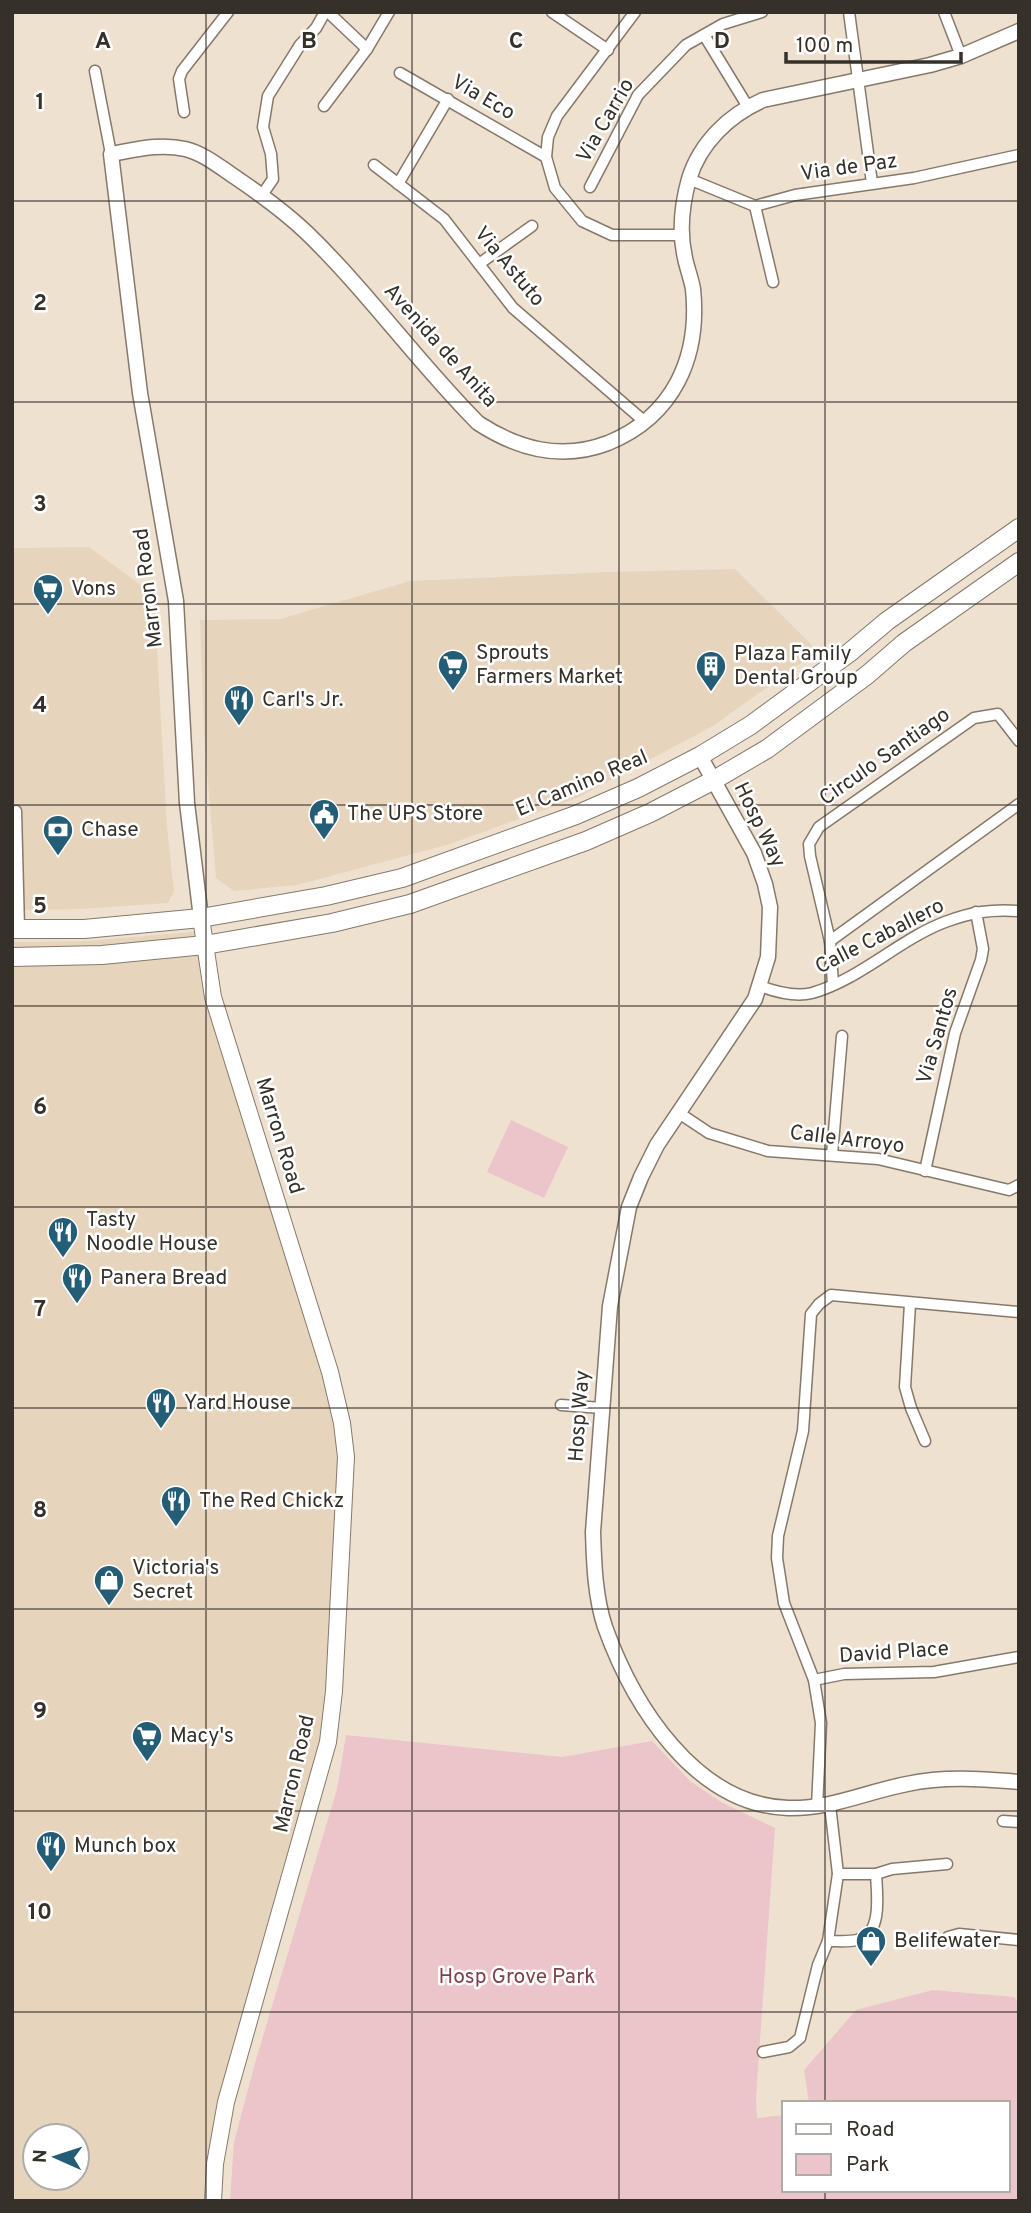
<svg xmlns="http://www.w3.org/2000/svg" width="1031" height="2213" font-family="Overpass,sans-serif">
<rect width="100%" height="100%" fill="#efe1d0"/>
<!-- built -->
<g fill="#e7d4bd" fill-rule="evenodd">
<path d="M89,547L154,595L167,827L174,891L168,903L81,909L12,910V548Z"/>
<path d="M735,569L818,651L713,726L577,798L450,844L297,885L234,891L216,878L204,735L200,620L280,619L410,581L608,572Z"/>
<path d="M203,931L342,1415L334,1691L228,2095L212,2201H12V942L88,941ZM35,2136H77V2178H35Z"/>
</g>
<!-- green -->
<g fill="#ebc5ca">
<path d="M511,1120L568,1147L544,1198L487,1172Z"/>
<path d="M346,1735L562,1757L652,1741L690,1781L721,1802L775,1828L756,2097L757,2118L784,2115V2190H1008V2103H809L804,2070L856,2010L933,1990L1014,1997L1019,2004V2201H230L234,2142L255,2063L337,1789Z"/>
</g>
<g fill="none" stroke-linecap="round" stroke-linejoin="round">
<!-- minor casing -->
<g stroke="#86796a" stroke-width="13">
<g id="minor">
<path d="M328,12L367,49"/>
<path d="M552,12L608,50"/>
<path d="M635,12L557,116L548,137L546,157L555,188L582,221L612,235H682"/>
<path d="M849,12L872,183"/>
<path d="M944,12L961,56"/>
<path d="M704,35L748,107"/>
<path d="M95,71L111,154"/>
<path d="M400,73L546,157"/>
<path d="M324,106L367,49L389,12"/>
<path d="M184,112L179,79L182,71L228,12"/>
<path d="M374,165L444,219L513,308L645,422"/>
<path d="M689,179L755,206L795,195L914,178L1019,155"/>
<path d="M398,184L448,99"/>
<path d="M590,187L638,95L686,45L723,24L762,12"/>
<path d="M262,195L273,179L271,154L263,127L268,96L300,45L316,28L325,12"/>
<path d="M755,206L773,282"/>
<path d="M479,264L532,226"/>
<path d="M1019,741L998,714L974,718L819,827L809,844L810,856L830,941L1019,804"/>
<path d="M16,811L19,929"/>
<path d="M830,941L833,984"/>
<path d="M760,986C776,992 795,997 812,993C859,980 900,939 945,922C972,912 991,909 1019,911"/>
<path d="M679,1113L709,1133L768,1151L878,1159L1009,1190L1019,1185"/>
<path d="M832,1155L842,1036"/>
<path d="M925,1171L955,1033L981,960L983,949L976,912"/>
<path d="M910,1304L905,1387L911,1408L925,1441"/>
<path d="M561,1405L602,1408"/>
<path d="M814,1680L844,1674L934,1672L1019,1657"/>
<path d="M817,1807L821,1723L814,1680L784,1603L777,1558L778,1536L803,1431L811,1314L819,1304L831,1295L1019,1312"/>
<path d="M1003,1821L1019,1822"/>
<path d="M838,1874H876L892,1869L947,1864"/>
<path d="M948,1937L959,1934L1019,1940"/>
<path d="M828,1941C838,1941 848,1942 857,1940C883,1935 877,1894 876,1874"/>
<path d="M763,2052L789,2047L800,2038L818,1965L828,1941L838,1874L830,1805"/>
</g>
</g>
<!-- tertiary casing -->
<g stroke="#86796a" stroke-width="17">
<g id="tertiary">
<path d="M700,756L754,853L765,884L770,907L768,957L755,999L657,1145L641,1177L629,1207L610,1306L593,1532C594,1563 595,1597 605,1627C633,1705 695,1805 788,1808C832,1809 865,1792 907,1784C945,1776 981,1779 1019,1782"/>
<path d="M201,918L187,803L176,601L140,393L111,154C135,150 160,143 185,149C203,153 220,167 235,177C260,194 285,212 307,233C368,292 418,363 478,423C518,449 561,461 608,443C674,416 700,357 693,289C691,278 687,268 685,258C679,232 682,204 689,179C700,143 729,115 763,100L930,65L961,56L1019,31"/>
</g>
</g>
<!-- secondary casing -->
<g stroke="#86796a" stroke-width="18">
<path id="secondary" d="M201,918L213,997L330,1372L342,1423L346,1457L334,1691L328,1742L226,2102L215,2164L213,2201"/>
</g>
<!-- primary casing -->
<g stroke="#86796a" stroke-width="20">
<g id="primary">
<path d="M12,929H84L201,918L326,896L402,878L576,815L638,788L700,756L751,725L849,653L887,621L1019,528"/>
<path d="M12,957L102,955L205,945L332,923L410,904L586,841L650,813L714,780L767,749L867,675L904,643L1019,562"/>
</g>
</g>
<!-- minor -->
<use href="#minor" stroke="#fff" stroke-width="10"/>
<!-- tertiary -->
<use href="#tertiary" stroke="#fff" stroke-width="14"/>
<!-- secondary -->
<use href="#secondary" stroke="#fff" stroke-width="16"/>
<!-- primary -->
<use href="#primary" stroke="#fff" stroke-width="18"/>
</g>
<!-- grid -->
<path fill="none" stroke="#353029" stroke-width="2" stroke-opacity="0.55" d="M206,12V2201M412,12V2201M619,12V2201M825,12V2103M12,201H1019M12,402H1019M12,604H1019M12,805H1019M12,1006H1019M12,1207H1019M12,1408H1019M12,1609H1019M12,1811H1019M12,2012H1019M825,2190V2201"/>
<!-- icons -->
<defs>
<g id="supermarket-pin" transform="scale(1.575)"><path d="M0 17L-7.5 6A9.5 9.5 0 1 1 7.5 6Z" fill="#235d76" stroke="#fff"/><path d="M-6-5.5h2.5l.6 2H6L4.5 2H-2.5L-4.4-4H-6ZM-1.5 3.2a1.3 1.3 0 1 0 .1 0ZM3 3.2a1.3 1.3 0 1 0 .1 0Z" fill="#fff"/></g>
<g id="building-pin" transform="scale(1.575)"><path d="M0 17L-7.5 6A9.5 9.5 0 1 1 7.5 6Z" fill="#235d76" stroke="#fff"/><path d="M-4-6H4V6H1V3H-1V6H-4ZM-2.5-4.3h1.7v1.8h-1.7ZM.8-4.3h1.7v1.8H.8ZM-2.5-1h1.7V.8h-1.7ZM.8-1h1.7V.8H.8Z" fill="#fff"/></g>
<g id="restaurant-pin" transform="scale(1.575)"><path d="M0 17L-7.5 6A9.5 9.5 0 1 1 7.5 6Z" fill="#235d76" stroke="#fff"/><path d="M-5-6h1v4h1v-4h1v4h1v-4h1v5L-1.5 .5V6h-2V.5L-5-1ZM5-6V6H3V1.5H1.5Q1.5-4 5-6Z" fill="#fff"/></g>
<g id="civic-pin" transform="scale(1.575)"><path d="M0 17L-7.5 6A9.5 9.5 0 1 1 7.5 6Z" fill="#235d76" stroke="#fff"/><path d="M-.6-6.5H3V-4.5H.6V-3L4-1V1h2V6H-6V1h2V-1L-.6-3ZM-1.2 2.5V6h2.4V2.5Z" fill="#fff"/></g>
<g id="bank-pin" transform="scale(1.575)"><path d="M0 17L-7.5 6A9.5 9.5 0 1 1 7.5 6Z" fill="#235d76" stroke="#fff"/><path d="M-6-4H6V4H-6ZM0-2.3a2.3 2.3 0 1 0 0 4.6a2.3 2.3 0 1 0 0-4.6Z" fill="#fff"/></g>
<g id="shop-pin" transform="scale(1.575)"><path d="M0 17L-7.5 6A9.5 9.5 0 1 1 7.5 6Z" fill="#235d76" stroke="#fff"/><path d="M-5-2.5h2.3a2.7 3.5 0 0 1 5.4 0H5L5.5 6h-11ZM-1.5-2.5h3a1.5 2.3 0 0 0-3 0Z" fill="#fff"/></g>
</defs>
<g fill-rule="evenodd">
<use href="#supermarket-pin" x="48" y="589"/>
<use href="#supermarket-pin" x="453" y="665"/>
<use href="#building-pin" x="711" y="666"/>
<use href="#restaurant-pin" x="239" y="700"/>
<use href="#civic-pin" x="324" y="814"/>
<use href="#bank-pin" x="58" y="830"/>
<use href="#restaurant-pin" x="63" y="1232"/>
<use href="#restaurant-pin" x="77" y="1278"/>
<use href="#restaurant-pin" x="161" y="1403"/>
<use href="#restaurant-pin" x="176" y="1501"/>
<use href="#shop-pin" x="109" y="1580"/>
<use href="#supermarket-pin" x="147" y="1736"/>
<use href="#restaurant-pin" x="51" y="1846"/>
<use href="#shop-pin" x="871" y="1941"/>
</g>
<g text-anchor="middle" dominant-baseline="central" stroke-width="5" stroke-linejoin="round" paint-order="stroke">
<!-- street labels -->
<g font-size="21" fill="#353029" stroke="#fff">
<text transform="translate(483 98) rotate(30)">Via Eco</text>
<text transform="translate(606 121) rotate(-60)">Via Carrio</text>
<text transform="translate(849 168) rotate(-8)">Via de Paz</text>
<text transform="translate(509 267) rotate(50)">Via Astuto</text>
<text transform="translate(440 346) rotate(48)">Avenida de Anita</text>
<text transform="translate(149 588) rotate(-97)">Marron Road</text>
<text transform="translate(885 757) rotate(-35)">Circulo Santiago</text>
<text transform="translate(582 784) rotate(-23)">El Camino Real</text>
<text transform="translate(759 825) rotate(64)">Hosp Way</text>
<text transform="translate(880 937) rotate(-27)">Calle Caballero</text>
<text transform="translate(938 1036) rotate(-74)">Via Santos</text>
<text transform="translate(279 1136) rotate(73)">Marron Road</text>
<text transform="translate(847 1140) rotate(7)">Calle Arroyo</text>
<text transform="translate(580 1416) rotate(-86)">Hosp Way</text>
<text transform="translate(894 1653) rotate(-4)">David Place</text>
<text transform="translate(295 1774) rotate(-77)">Marron Road</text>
</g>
<!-- poi labels -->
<g font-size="21" fill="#353029" stroke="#fff" text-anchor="start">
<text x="71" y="589">Vons</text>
<text x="476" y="653">Sprouts<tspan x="476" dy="24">Farmers Market</tspan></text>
<text x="734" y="654">Plaza Family<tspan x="734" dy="24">Dental Group</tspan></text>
<text x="262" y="700">Carl's Jr.</text>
<text x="347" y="814">The UPS Store</text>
<text x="81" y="830">Chase</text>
<text x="86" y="1220">Tasty<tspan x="86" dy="24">Noodle House</tspan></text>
<text x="100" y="1278">Panera Bread</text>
<text x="184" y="1403">Yard House</text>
<text x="199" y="1501">The Red Chickz</text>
<text x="132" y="1568">Victoria's<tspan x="132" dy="24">Secret</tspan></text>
<text x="170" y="1736">Macy's</text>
<text x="74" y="1846">Munch box</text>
<text x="894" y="1941">Belifewater</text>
</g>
<!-- park labels -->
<g font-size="21" fill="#7d424d" stroke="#fff">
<text x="517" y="1977">Hosp Grove Park</text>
</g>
</g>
<g font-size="23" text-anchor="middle" font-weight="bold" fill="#353029" stroke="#fff" stroke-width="5" stroke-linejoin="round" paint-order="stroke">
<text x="103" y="48">A</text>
<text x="309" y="48">B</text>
<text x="516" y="48">C</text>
<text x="722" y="48">D</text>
<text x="40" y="109">1</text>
<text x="40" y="310">2</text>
<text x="40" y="511">3</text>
<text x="40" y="712">4</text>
<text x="40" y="913">5</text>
<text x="40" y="1114">6</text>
<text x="40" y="1316">7</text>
<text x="40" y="1517">8</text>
<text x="40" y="1718">9</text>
<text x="40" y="1919">10</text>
</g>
<!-- border -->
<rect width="1031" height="2213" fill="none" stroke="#353029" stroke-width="28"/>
<!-- legend -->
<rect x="782" y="2101" width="228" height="91" fill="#ffffff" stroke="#aeaca9" stroke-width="2"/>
<rect x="796" y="2124" width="35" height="10" fill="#ffffff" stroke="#aeaca9" stroke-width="2"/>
<text x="846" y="2136" font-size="21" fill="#353029">Road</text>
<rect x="796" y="2154" width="35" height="21" fill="#ebc5ca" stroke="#aeaca9" stroke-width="2"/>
<text x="846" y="2171" font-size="21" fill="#353029">Park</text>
<!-- north arrow -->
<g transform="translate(56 2157) rotate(273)"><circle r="33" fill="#ffffff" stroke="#aeaca9" stroke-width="2"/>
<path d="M0-5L12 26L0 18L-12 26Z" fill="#235d76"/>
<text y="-10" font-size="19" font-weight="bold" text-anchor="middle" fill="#353029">N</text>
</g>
<!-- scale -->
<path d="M786 52v10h175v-10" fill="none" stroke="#353029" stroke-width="3.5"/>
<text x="796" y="52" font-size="21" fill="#353029" stroke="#ffffff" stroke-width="5" paint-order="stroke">100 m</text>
</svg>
